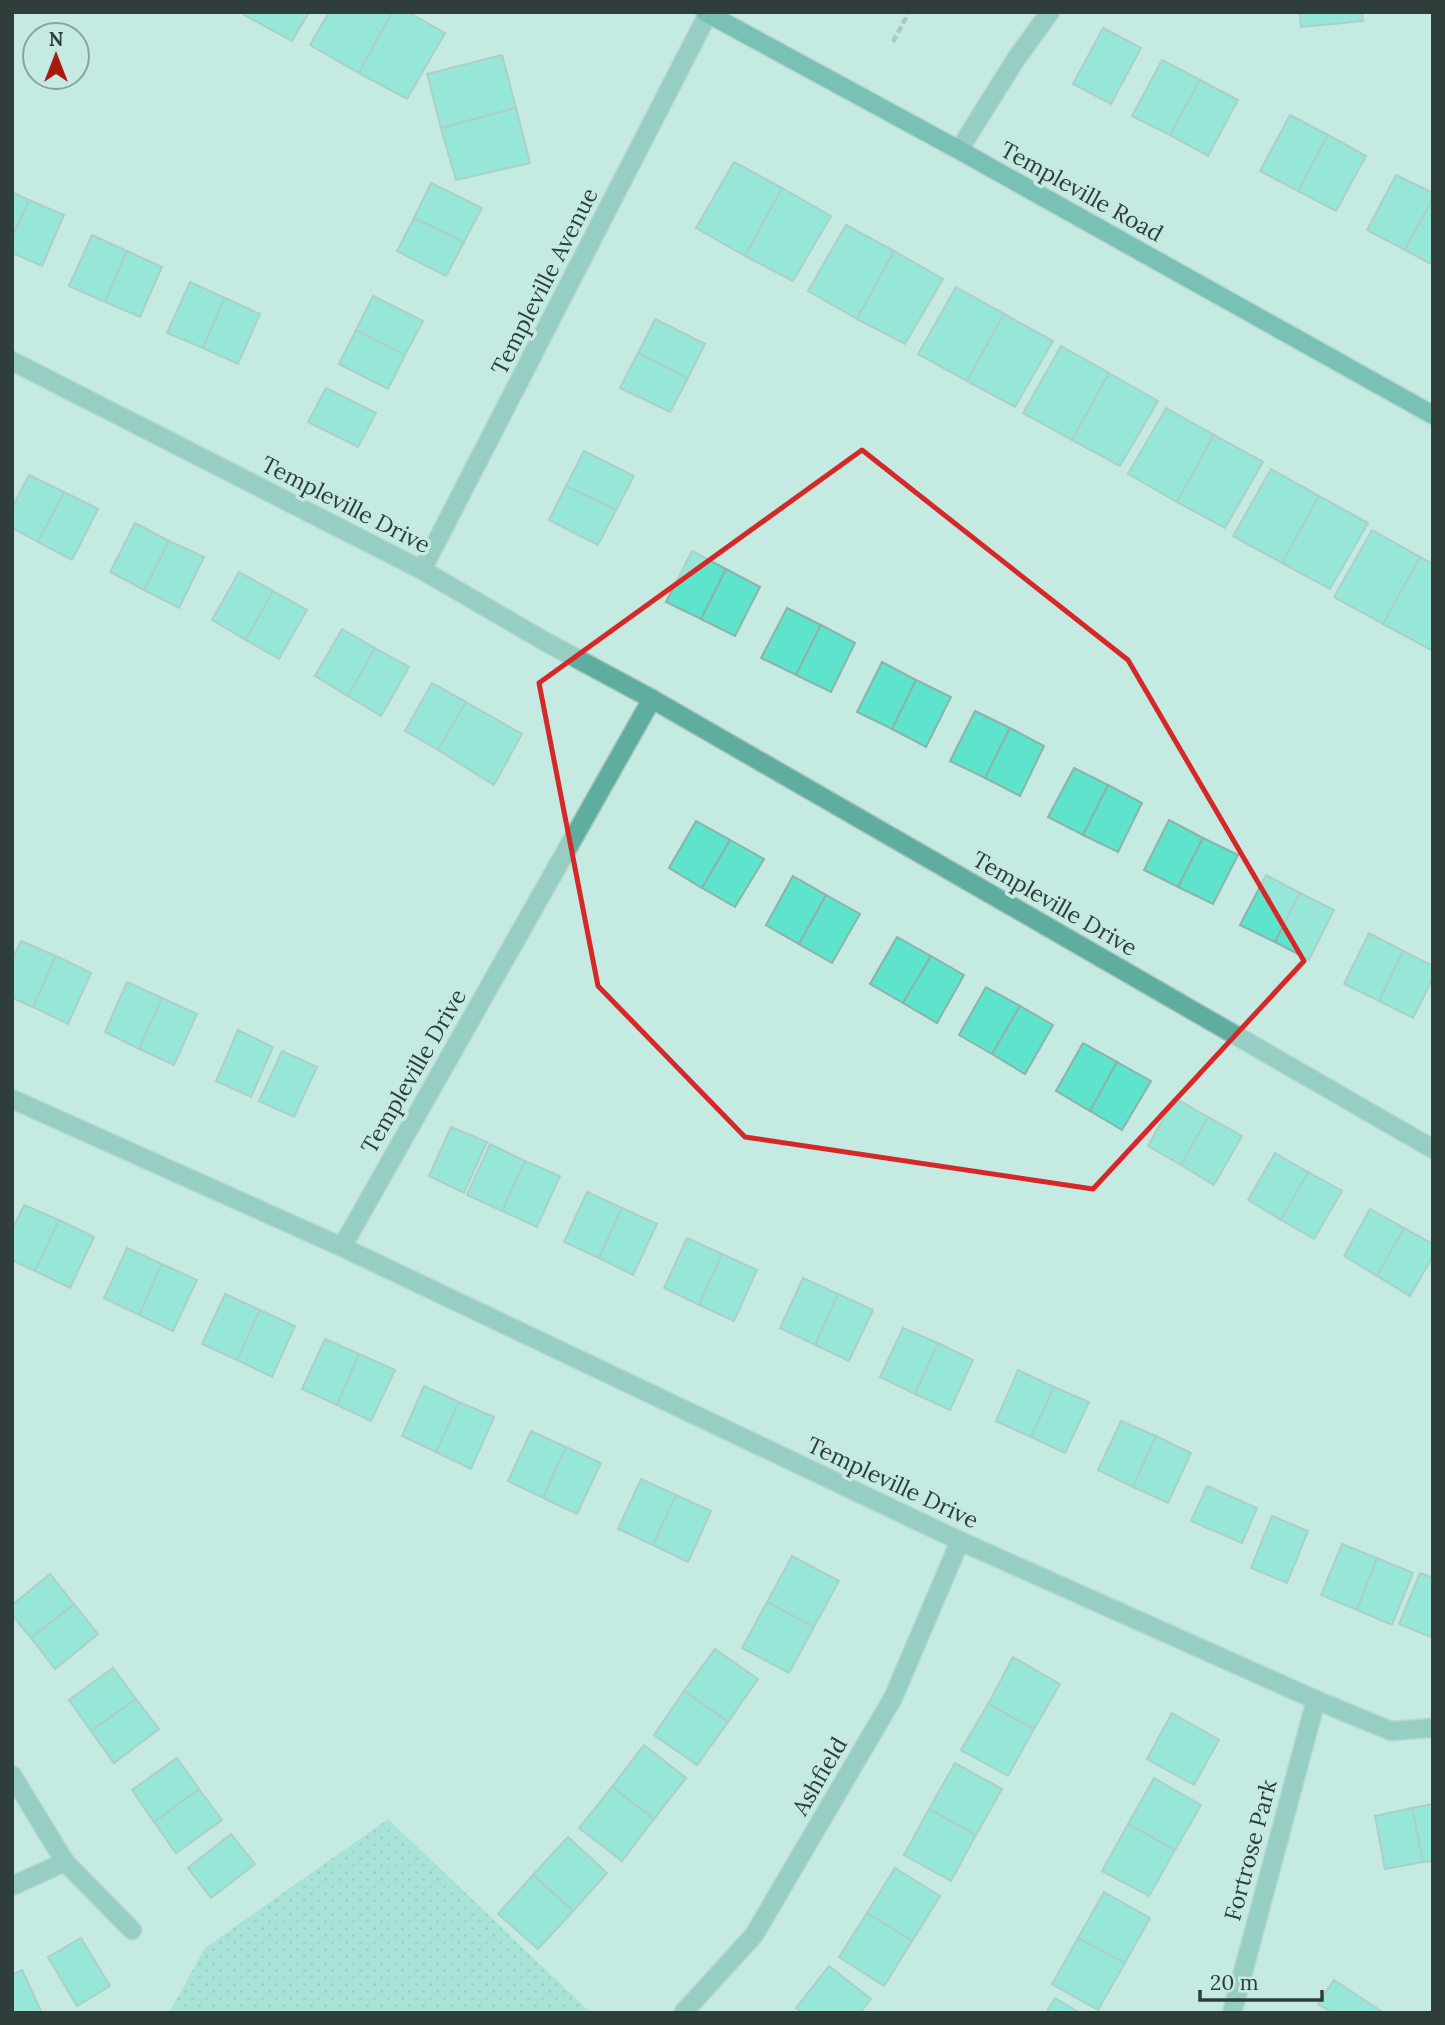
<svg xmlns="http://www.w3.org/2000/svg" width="1445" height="2025" font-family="Lora,serif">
<defs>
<pattern id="green-dots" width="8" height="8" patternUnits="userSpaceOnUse" patternTransform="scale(1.75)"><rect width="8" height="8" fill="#83dccb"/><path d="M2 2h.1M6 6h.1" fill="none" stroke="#6cb4a6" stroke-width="1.8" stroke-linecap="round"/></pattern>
</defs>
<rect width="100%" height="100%" fill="#c4eae1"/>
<!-- green -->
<path fill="url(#green-dots)" d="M388,1819L591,2013H169L205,1948Z"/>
<!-- building -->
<g fill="#5ee4cc" stroke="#8db2aa" stroke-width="2">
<path d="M246,12H309L292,41L244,15Z"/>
<path d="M329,12H392L359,73L310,45Z"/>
<path d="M392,12H408L445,33L407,99L359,73Z"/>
<path d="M1300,12H1362L1363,21L1301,27Z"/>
<path d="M1103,28L1141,48L1111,104L1073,84Z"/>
<path d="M502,55L516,108L441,128L427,74Z"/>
<path d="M1162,60L1200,80L1170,135L1132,116Z"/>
<path d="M1200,80L1238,100L1208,156L1170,135Z"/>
<path d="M516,108L530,163L456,180L441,128Z"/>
<path d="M1290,115L1328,135L1298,191L1260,171Z"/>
<path d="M1328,135L1366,156L1336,211L1298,191Z"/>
<path d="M734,162L782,188L745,256L696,228Z"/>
<path d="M1396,175L1433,193V198L1405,250L1367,230Z"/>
<path d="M431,183L482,208L464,242L414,218Z"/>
<path d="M782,188L831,216L793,281L745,256Z"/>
<path d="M12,192L29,200L12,238Z"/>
<path d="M1433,198V265L1405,250Z"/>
<path d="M29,200L64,215L42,266L12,253V238Z"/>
<path d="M414,218L464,242L446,276L397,251Z"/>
<path d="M846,225L894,251L857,319L808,291Z"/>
<path d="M92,235L127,251L105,302L69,286Z"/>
<path d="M127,251L162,267L140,317L105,302Z"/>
<path d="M894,251L943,279L905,344L857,319Z"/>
<path d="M190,282L225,298L203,348L167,333Z"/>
<path d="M956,287L1004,314L967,381L918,354Z"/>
<path d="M373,296L423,321L405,355L356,330Z"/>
<path d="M225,298L260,314L238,364L203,348Z"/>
<path d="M1004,314L1053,341L1015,407L967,381Z"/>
<path d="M655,319L705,344L688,378L638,353Z"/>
<path d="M356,330L405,355L388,389L339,364Z"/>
<path d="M1061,346L1109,373L1072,440L1023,413Z"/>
<path d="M638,353L688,378L670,412L620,388Z"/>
<path d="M1109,373L1158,401L1120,466L1072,440Z"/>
<path d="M326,388L376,413L358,447L308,422Z"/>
<path d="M1166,408L1214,435L1177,502L1128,474Z"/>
<path d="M1214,435L1263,462L1225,528L1177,502Z"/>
<path d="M584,451L634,476L616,510L566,486Z"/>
<path d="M1271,469L1319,496L1282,563L1233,536Z"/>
<path d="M29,475L64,492L38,542L12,528V508Z"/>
<path d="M566,486L616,510L598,545L549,520Z"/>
<path d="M64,492L98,509L72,560L38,542Z"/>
<path d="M1319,496L1368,523L1330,589L1282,563Z"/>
<path d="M135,523L169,541L144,590L110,572Z"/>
<path d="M1372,530L1420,557L1383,624L1334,597Z"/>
<path d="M169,541L204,557L179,608L144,590Z"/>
<path d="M692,551L726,569L701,619L666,602Z"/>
<path d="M1420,557L1433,564V646L1431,650L1383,624Z"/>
<path d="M726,569L760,587L735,636L701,619Z"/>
<path d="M239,572L273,591L246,640L212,620Z"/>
<path d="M273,591L307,610L279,659L246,640Z"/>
<path d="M787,608L821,625L796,675L761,658Z"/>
<path d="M821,625L855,643L831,692L796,675Z"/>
<path d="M342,629L375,648L348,696L315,676Z"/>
<path d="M375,648L409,667L381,716L348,696Z"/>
<path d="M882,662L916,680L892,729L857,712Z"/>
<path d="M916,680L951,697L926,747L892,729Z"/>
<path d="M432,683L466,702L438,750L405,731Z"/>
<path d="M466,702L522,734L494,785L438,750Z"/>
<path d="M975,711L1010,728L985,778L950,761Z"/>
<path d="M1010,728L1044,746L1020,796L985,778Z"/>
<path d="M1074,768L1108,785L1083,835L1048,817Z"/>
<path d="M1108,785L1142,803L1118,852L1083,835Z"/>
<path d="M1169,820L1203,838L1178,887L1144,870Z"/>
<path d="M696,821L730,840L702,888L669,868Z"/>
<path d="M1203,838L1238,855L1213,904L1178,887Z"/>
<path d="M730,840L764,859L735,907L702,888Z"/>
<path d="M1266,875L1300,893L1275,942L1240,925Z"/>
<path d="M793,876L826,895L799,944L766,925Z"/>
<path d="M1300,893L1334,910L1309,960L1275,942Z"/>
<path d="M826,895L860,914L832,963L799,944Z"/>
<path d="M1369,933L1403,951L1379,1001L1344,984Z"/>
<path d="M897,937L931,956L903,1003L870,984Z"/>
<path d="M21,941L56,956L33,1007L12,998V960Z"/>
<path d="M1403,951L1433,966V978L1413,1018L1379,1001Z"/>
<path d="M56,956L91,973L68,1024L33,1007Z"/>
<path d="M931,956L964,975L937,1023L903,1003Z"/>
<path d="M127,982L162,998L139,1049L105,1032Z"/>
<path d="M986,987L1020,1006L992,1054L959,1035Z"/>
<path d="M162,998L197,1014L174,1065L139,1049Z"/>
<path d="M1020,1006L1053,1025L1025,1074L992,1054Z"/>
<path d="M238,1030L273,1047L251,1097L216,1081Z"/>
<path d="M1083,1043L1117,1062L1090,1111L1056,1091Z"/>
<path d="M282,1051L317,1067L294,1117L259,1101Z"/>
<path d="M1117,1062L1151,1081L1122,1130L1090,1111Z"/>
<path d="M1175,1098L1208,1117L1181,1165L1148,1146Z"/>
<path d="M1208,1117L1242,1136L1214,1185L1181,1165Z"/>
<path d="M451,1127L487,1142L464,1193L429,1176Z"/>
<path d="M490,1144L525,1161L502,1211L467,1195Z"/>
<path d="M1275,1153L1308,1172L1281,1220L1248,1200Z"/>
<path d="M525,1161L560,1176L537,1227L502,1211Z"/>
<path d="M1308,1172L1342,1191L1314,1239L1281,1220Z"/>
<path d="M587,1192L622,1208L599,1258L564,1242Z"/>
<path d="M24,1205L59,1220L35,1271L12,1260V1230Z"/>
<path d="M622,1208L657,1224L633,1275L599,1258Z"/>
<path d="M1370,1209L1404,1228L1377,1276L1344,1256Z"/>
<path d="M59,1220L94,1237L70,1288L35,1271Z"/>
<path d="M1404,1228L1433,1244V1256L1410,1296L1377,1276Z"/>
<path d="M687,1238L722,1254L699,1305L664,1288Z"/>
<path d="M127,1248L162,1264L139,1315L104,1298Z"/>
<path d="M722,1254L757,1270L734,1321L699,1305Z"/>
<path d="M162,1264L197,1280L173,1331L139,1315Z"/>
<path d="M803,1278L838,1294L815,1345L780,1328Z"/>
<path d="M225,1294L260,1310L237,1360L202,1344Z"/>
<path d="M838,1294L873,1310L849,1361L815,1345Z"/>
<path d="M260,1310L295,1326L272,1377L237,1360Z"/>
<path d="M903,1328L938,1343L915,1394L880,1377Z"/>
<path d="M325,1339L359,1354L337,1405L302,1389Z"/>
<path d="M938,1343L973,1360L950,1410L915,1394Z"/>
<path d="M359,1354L395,1370L371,1421L337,1405Z"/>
<path d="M1018,1370L1054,1387L1031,1437L996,1421Z"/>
<path d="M424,1386L459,1402L436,1452L402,1436Z"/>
<path d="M1054,1387L1089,1402L1065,1453L1031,1437Z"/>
<path d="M459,1402L494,1417L471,1469L436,1452Z"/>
<path d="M1121,1421L1156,1436L1133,1487L1098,1470Z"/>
<path d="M531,1431L566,1447L543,1498L508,1481Z"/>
<path d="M1156,1436L1191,1453L1168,1503L1133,1487Z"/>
<path d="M566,1447L601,1463L577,1514L543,1498Z"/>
<path d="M641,1479L676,1495L653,1545L618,1529Z"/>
<path d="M1207,1486L1257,1508L1242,1543L1191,1521Z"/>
<path d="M676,1495L711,1511L688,1562L653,1545Z"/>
<path d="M1272,1516L1308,1531L1287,1583L1251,1568Z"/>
<path d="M1342,1544L1377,1558L1357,1610L1321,1595Z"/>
<path d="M792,1556L839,1581L814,1627L767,1602Z"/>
<path d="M1377,1558L1413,1573L1392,1625L1357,1610Z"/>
<path d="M1420,1573L1433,1578V1638L1399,1624Z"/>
<path d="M50,1574L74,1604L31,1638L12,1615V1605Z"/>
<path d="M767,1602L814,1627L789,1673L742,1648Z"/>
<path d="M74,1604L98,1634L55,1669L31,1638Z"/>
<path d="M715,1649L758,1679L728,1722L684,1691Z"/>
<path d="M1013,1657L1060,1684L1034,1729L988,1704Z"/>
<path d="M113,1668L136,1699L91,1731L69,1700Z"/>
<path d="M684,1691L728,1722L697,1765L654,1735Z"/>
<path d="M136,1699L159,1729L114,1763L91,1731Z"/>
<path d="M988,1704L1034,1729L1008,1776L961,1750Z"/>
<path d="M1172,1713L1219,1740L1194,1785L1147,1759Z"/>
<path d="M644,1745L686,1778L654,1819L612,1787Z"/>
<path d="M177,1758L199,1789L154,1822L132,1790Z"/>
<path d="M955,1763L1002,1789L976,1835L929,1809Z"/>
<path d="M1154,1778L1201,1805L1175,1850L1128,1824Z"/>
<path d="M612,1787L654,1819L622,1861L579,1828Z"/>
<path d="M199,1789L222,1820L176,1853L154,1822Z"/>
<path d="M1433,1804V1861L1423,1862L1412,1808Z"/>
<path d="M1412,1808L1423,1862L1385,1869L1375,1816Z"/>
<path d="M929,1809L976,1835L951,1881L904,1855Z"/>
<path d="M1128,1824L1175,1850L1149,1896L1102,1871Z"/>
<path d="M231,1834L255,1864L211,1898L188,1868Z"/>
<path d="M568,1837L607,1873L573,1911L533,1875Z"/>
<path d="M895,1868L940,1896L912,1941L867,1913Z"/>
<path d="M533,1875L573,1911L538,1949L498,1914Z"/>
<path d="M1104,1892L1150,1918L1125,1963L1078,1938Z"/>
<path d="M867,1913L912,1941L884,1986L839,1957Z"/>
<path d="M81,1938L110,1986L77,2006L48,1957Z"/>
<path d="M1078,1938L1125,1963L1098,2010L1052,1984Z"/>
<path d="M829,1966L871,1999L860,2013H802L796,2008Z"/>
<path d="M22,1970L42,2013H12V1975Z"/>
<path d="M1334,1980L1384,2013H1333L1318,2004Z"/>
<path d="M1055,1998L1080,2013H1046Z"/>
</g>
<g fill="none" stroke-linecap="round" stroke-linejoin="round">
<!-- street casing -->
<g stroke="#a3c4bc" stroke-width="21">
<g id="street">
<path d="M959,150L1016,59L1050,12"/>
<path d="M12,361L422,570L546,642L652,699L1433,1149"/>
<path d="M422,570L708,14"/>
<path d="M12,1099L342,1247L960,1541L1316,1700L1391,1731L1433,1728"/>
<path d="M342,1247L652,699"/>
<path d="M12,1775L65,1862L132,1930"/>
<path d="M12,1886L65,1862"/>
<path d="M683,2013L754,1935L893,1698L960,1541"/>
<path d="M1232,2013L1316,1700"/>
</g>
</g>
<!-- secondary casing -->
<g stroke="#a3c4bc" stroke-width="21">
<path id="secondary" d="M705,12L959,150L1433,415"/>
</g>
<!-- path -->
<path stroke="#88a59e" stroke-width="4.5" stroke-dasharray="7 3.5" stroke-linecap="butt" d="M893,42L909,12"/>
<!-- street -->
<use href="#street" stroke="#5ead9e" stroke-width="18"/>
<!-- secondary -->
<use href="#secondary" stroke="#1e8f7e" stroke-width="18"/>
</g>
<!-- marked area -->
<path d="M0 0H1445V2025H0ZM862,450L1128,660L1304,961L1093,1189L745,1137L598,986L539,683Z" fill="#c4eae1" fill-opacity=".55" fill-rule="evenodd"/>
<path fill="none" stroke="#d62828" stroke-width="5" stroke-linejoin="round" d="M862,450L1128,660L1304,961L1093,1189L745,1137L598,986L539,683Z"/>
<g text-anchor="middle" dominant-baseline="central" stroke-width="7" stroke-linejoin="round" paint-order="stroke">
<!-- street labels -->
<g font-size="23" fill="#2f3e3b" stroke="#c4eae1">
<text transform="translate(1082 191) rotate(29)">Templeville Road</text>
<text transform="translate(544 281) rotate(-63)">Templeville Avenue</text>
<text transform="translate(346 504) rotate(27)">Templeville Drive</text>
<text transform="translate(1055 903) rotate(30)">Templeville Drive</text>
<text transform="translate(413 1071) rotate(-60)">Templeville Drive</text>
<text transform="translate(893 1482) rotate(25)">Templeville Drive</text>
<text transform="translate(819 1776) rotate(-60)">Ashfield</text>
<text transform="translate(1250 1850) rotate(-75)">Fortrose Park</text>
</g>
</g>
<!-- border -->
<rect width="1445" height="2025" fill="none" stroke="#2f3e3b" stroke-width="28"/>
<!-- north arrow -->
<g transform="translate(56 56)"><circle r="33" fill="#c4eae1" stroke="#88a59f" stroke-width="2"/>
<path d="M0-5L12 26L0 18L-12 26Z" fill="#aa190e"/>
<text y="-10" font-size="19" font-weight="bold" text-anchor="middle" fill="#2f3e3b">N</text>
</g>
<!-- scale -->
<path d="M1200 1990v10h122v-10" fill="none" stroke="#2f3e3b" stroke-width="3.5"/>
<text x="1210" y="1990" font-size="21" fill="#2f3e3b" stroke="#c4eae1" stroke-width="5" paint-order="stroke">20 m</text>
</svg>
